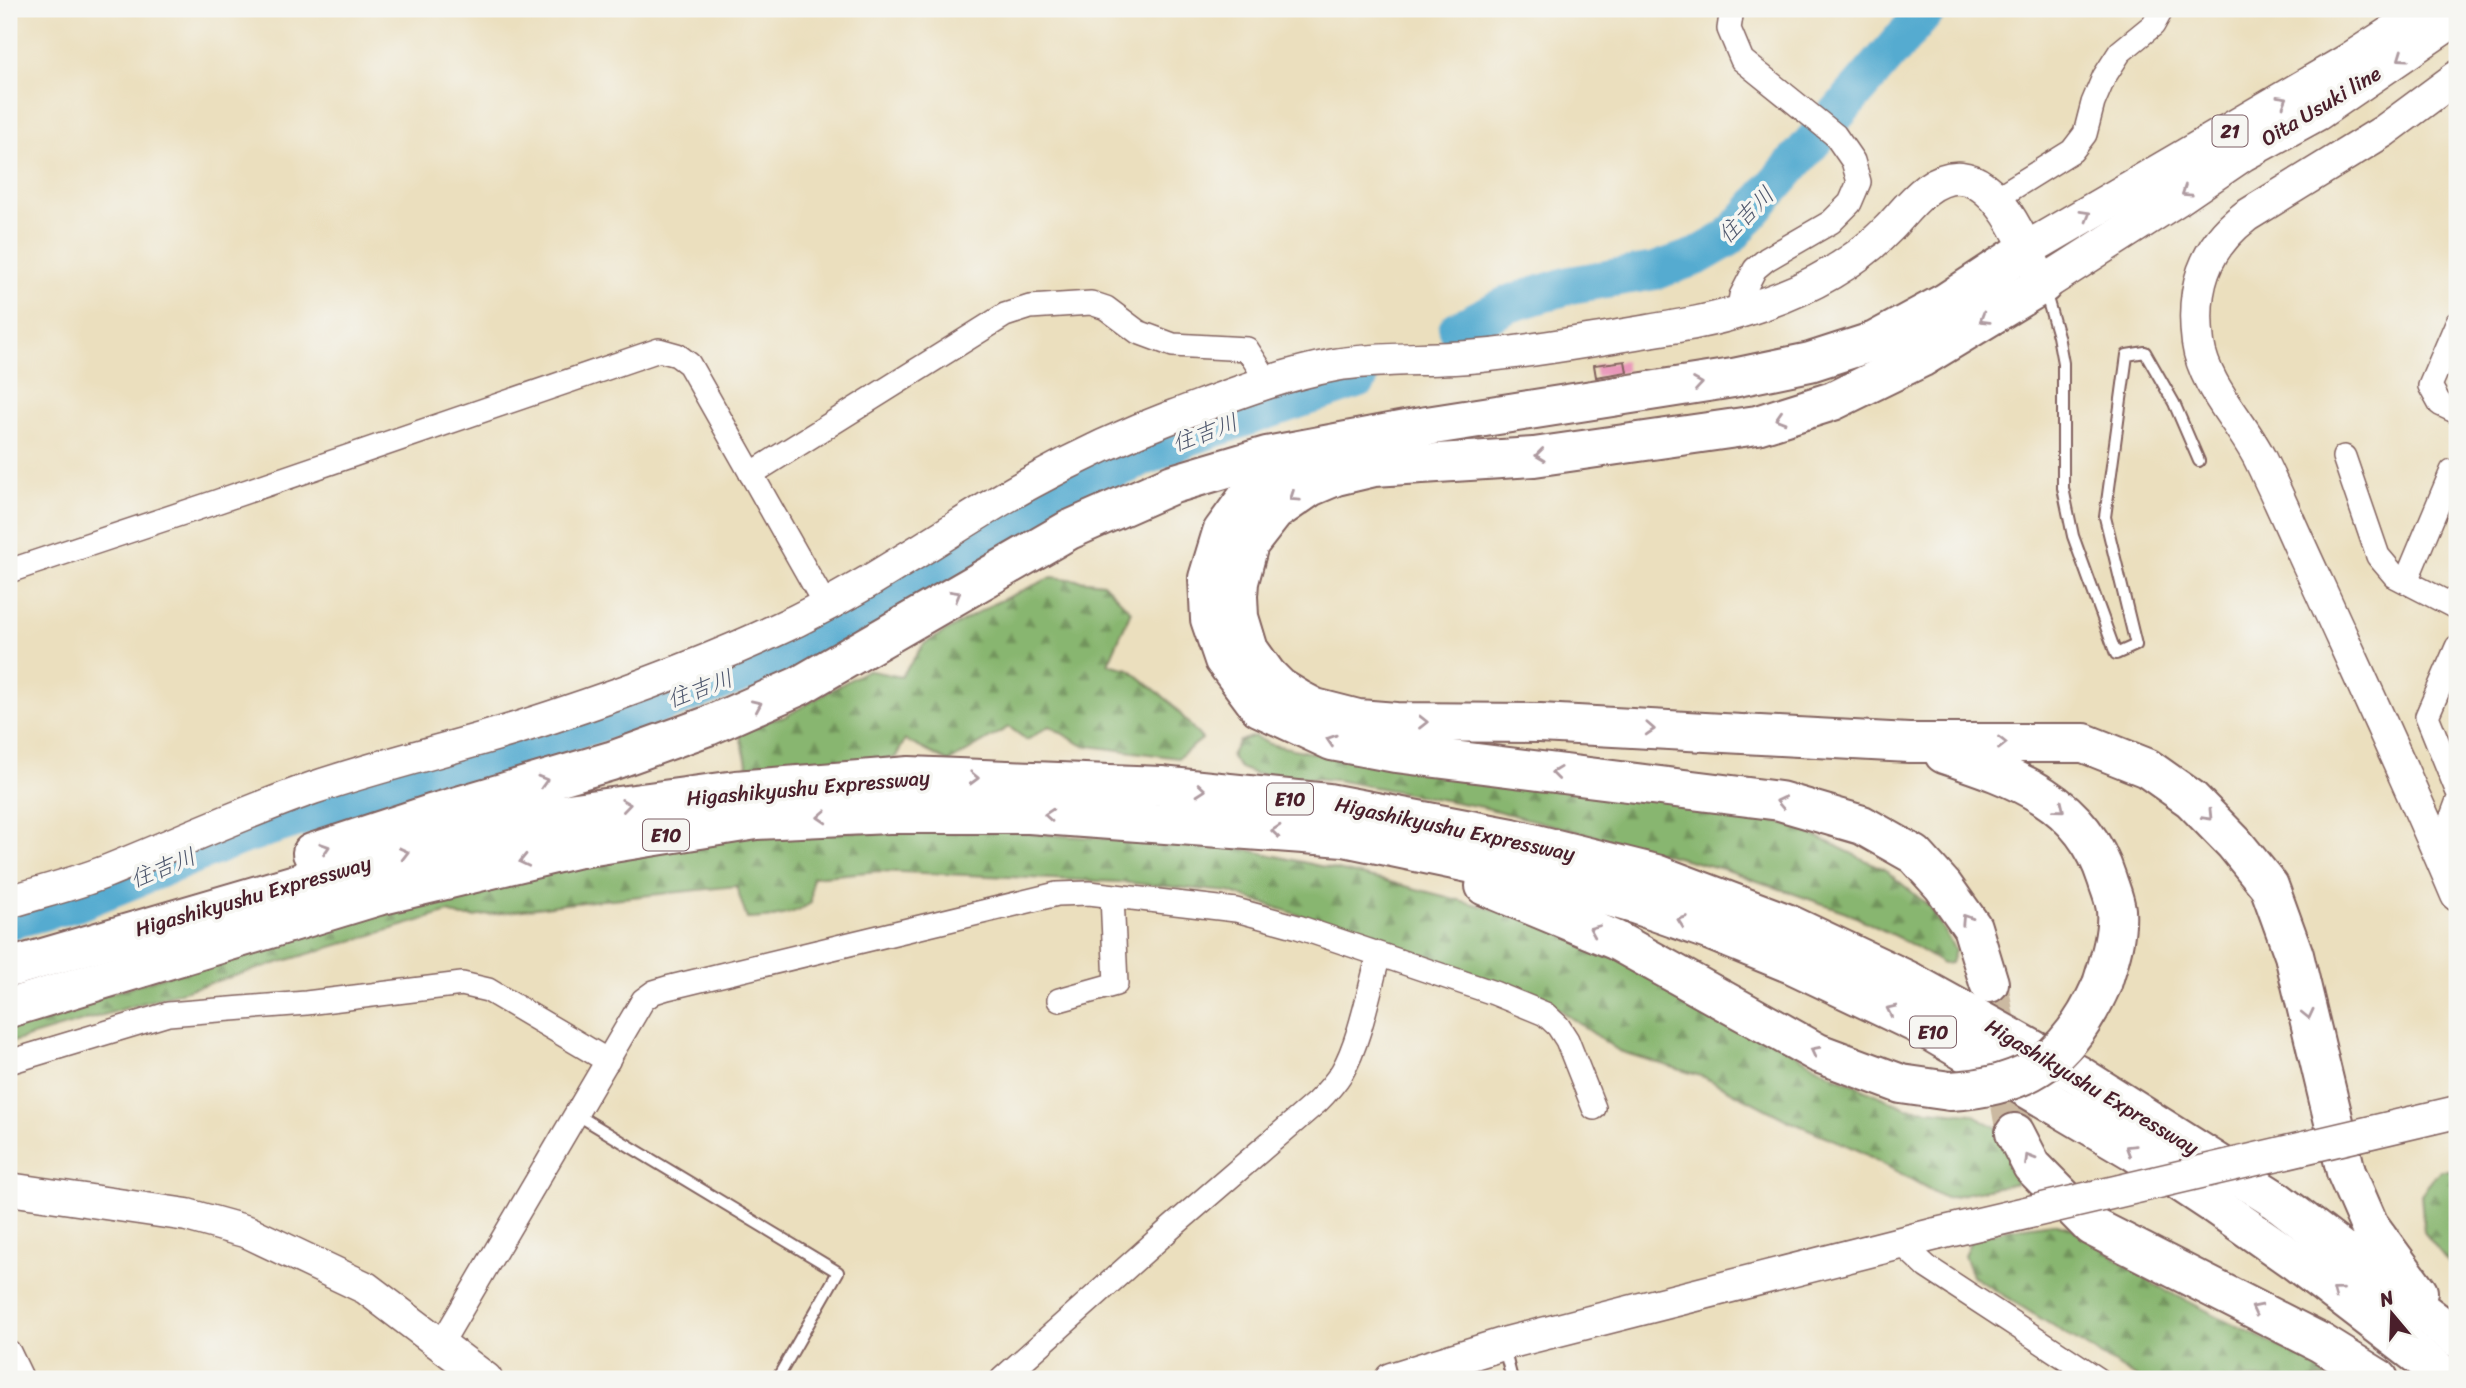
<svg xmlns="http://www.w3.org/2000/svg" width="2466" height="1388" font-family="Sriracha,'Klee One',sans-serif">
<defs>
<pattern id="forest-firs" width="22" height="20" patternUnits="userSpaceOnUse" patternTransform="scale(1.75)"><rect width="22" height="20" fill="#88b66f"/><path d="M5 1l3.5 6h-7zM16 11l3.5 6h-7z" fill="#71935b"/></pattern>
</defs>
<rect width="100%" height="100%" fill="#f6f6f2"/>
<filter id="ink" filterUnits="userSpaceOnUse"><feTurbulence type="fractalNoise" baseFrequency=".0143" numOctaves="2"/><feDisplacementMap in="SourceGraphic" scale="14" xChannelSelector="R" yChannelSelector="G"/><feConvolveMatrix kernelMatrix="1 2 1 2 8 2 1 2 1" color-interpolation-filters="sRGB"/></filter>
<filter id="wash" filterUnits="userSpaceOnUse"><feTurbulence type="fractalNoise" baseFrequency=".00686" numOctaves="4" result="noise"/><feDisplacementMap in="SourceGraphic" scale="28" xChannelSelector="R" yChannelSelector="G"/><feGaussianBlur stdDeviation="1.57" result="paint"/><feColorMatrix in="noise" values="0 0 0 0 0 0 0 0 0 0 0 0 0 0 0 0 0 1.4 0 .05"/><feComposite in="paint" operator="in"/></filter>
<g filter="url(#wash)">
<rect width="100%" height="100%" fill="#ebdfbe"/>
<!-- forest -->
<g fill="url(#forest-firs)" stroke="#696a4d" stroke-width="2">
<path d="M1052,577L1103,583L1131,611L1108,664L1129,669L1170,702L1202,739L1178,758L1082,745L1049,726L1027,740L1009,727L949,762L905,740L895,758L749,771L738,728L784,717L867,670L901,677L924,644L993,604Z"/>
<path d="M1254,736L1269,744L1307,752L1711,804L1799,828L1884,869L1930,907L1955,950L1951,963L1943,964L1905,941L1846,912L1723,869L1482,807L1336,780L1256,774L1240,768L1231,756L1239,741Z"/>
<path d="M990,831L1236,847L1386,881L1584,933L1831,1074L1906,1108L1972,1114L1999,1129L2021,1182L1945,1198L1858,1150L1787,1120L1704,1077L1619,1051L1548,1002L1396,947L1229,892L1119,882L879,871L812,877L811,903C792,916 770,918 747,919L736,886L565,904L473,917H462L449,912L9,1043V1025L388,906L747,832Z"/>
<path d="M2440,1170H2457V1273L2424,1232L2421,1194Z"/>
<path d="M2053,1223L2072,1228L2153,1284L2344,1379H2139L1972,1276L1964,1255L1971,1240L2004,1230Z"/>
</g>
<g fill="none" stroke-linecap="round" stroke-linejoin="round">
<!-- river -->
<g stroke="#54abd0" stroke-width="38">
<path d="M1457,330L1509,304L1570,285L1655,271L1698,256L1729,238L1928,9"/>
<path d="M9,921L76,903L239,837L661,704L758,668L857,617L977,544L1080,486L1189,437L1359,379"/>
</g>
</g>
<g id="blocks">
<!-- building -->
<path fill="#e997ba" d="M1625,361L1627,372L1596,377L1594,365Z"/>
</g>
</g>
<g filter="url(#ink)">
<use href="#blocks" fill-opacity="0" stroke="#82625e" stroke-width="2"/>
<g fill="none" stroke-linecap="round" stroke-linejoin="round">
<!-- highway-tunnel -->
<path stroke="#cbb9a1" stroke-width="38" stroke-dasharray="38 19" stroke-linecap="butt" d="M1989,983L2015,1133"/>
<!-- lane casing -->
<g stroke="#82625e" stroke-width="14">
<g id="lane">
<path d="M2045,291L2058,336L2063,363V488L2073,536L2116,654L2136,645L2105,517L2127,355L2145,352L2174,403L2199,461"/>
<path d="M576,1114L838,1272L777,1379"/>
<path d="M1504,1348L1512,1379"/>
</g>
</g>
<!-- street casing -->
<g stroke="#82625e" stroke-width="26">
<g id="street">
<path d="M1732,9L1729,29L1742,60L1835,135L1853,161L1859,182L1850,203L1831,222L1767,259L1755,269L1741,296L1738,313"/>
<path d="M1995,199L2072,151L2085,134L2093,103L2104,77L2120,52L2153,25L2162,9"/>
<path d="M2457,323L2430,386L2440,404L2457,412"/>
<path d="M2344,457L2378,556L2395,576L2457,608"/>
<path d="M751,474L1005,315L1030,307L1091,303L1106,308L1138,332L1173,345L1247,349L1269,383"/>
<path d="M9,571L213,503L659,350L677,355L689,364L826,606"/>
<path d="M2406,581L2452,471"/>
<path d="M2457,647L2427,716L2457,790"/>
<path d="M2439,852L2457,803"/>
<path d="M1059,1000L1116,984L1112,896"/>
<path d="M9,1062L168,1014L306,1003L462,984L488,990L608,1061"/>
<path d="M1901,1243L1927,1267L2098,1379"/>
<path d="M441,1344L643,1000L654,992L667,988L1057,894L1089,893L1236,910L1298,927L1494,993L1545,1014L1558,1026L1567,1040L1594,1108"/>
<path d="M9,1352L22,1379"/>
<path d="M1002,1379L1172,1227L1317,1102C1326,1093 1335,1083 1342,1072C1360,1041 1369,990 1379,955"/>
</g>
</g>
<!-- secondary casing -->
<g stroke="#82625e" stroke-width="35">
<g id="secondary">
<path d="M2457,77L2384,131L2246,216C2203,249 2191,290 2198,343C2204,386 2241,421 2260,459C2280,500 2298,543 2318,585C2365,688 2413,791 2457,895"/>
<path d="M9,902C41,892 74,884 105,872C175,844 242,813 313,788C381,765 450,749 518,728C599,702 681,673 759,638C811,615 860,588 907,558C949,533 989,505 1032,482C1077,457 1126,434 1174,416C1226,397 1280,375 1335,365C1383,357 1431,361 1480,356C1525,352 1569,344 1613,337C1657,329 1702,324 1745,310C1797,294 1851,268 1890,227C1908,208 1931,175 1961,178C1998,182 2023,240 2036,270"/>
<path d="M9,1189L187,1215L248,1232L366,1288L486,1379"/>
<path d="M1391,1379L1503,1344L1936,1234"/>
</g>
</g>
<!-- primary casing -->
<g stroke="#82625e" stroke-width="38">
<g id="primary">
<path d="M2027,249L2349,61L2429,9"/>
<path d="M2043,284L2176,199L2242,154L2317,113L2457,17"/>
</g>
</g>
<!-- highway casing -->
<g stroke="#82625e" stroke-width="42">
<g id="highway">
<path d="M2043,284L1921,358L1833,401L1757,425L1534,457L1374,467L1336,476L1310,487L1274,512L1249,544L1239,582L1238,596L1239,617L1249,650L1267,675L1280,688L1298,699L1315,708L1358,719L1396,722L1540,723L1909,743H2084L2147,768L2191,799L2234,843L2269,886L2294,955L2346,1172L2369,1225L2418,1292"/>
<path d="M1307,463L1281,471L1246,499L1222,532L1208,578L1210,619L1224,660L1259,707L1332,741L1396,753L1780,801L1862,825L1915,855L1943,886L1972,927L1989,983"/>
<path d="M1944,754C2016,778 2082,800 2107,879C2110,889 2115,900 2116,910C2118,935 2109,961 2102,984"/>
<path d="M312,853L431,814L611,761L708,726L799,686L1069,530L1173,484L1267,456L1427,426L1733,378L1810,362L1875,341L1945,303L2027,249"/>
<path d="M1485,886L1615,940L1818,1053L1901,1084L1950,1091"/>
<path d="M9,968L381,859L561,814L736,790L909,776L1161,786L1328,803L1512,838L1656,874L1786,923L1911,982L2077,1074L2276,1200L2457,1338"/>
<path d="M9,1008L378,896L575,849L756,820L889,814H1029L1344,837L1511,872L1572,886L1637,905L1711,931L1794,965L1916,1023L2132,1150L2215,1205L2295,1261L2449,1379"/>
<path d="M2015,1133L2032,1166L2091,1226L2321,1343L2379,1379"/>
</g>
</g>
<!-- lane -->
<use href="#lane" stroke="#fff" stroke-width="10"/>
<!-- street -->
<use href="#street" stroke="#fff" stroke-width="23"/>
<!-- secondary -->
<use href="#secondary" stroke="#fff" stroke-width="32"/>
<!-- primary -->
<use href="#primary" stroke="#fff" stroke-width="35"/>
<!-- highway -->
<use href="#highway" stroke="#fff" stroke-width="38"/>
<!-- secondary-bridge casing -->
<g stroke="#82625e" stroke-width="35" stroke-linecap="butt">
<path id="secondary-bridge" d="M1936,1234L2457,1112"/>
</g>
<!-- highway-bridge casing -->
<g stroke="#82625e" stroke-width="42" stroke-linecap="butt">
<path id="highway-bridge" d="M1950,1091C2030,1087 2070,1056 2102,984"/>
</g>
<!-- secondary-bridge -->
<use href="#secondary-bridge" stroke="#fff" stroke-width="32"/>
<!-- highway-bridge -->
<use href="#highway-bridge" stroke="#fff" stroke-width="38"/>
</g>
<!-- one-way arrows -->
<defs><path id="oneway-chevron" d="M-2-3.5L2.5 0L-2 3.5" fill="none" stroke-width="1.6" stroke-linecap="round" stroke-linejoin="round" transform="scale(1.75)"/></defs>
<g stroke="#ae9aa0">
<use href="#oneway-chevron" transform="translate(2402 57) rotate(145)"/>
<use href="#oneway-chevron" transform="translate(2283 100) rotate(-30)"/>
<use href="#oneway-chevron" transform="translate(2186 192) rotate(146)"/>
<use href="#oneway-chevron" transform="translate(2086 215) rotate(-30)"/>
<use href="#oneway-chevron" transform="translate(1984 319) rotate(149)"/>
<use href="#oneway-chevron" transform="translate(1698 384) rotate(-9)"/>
<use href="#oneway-chevron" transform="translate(1780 418) rotate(163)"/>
<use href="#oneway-chevron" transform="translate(1540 455) rotate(173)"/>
<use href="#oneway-chevron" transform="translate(1294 497) rotate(146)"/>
<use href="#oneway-chevron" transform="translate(956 595) rotate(-30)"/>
<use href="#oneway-chevron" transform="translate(757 705) rotate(-24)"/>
<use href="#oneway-chevron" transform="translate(1423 722)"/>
<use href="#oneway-chevron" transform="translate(1650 729) rotate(3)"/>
<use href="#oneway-chevron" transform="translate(1331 740) rotate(-162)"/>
<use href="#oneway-chevron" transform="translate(2002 743)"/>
<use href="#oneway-chevron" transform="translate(1556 773) rotate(-173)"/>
<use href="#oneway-chevron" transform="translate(974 778) rotate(2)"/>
<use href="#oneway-chevron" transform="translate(543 781) rotate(-17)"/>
<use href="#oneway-chevron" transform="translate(1201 790) rotate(5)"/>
<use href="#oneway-chevron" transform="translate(1781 802) rotate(-168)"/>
<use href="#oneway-chevron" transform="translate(626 805) rotate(-8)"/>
<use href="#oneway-chevron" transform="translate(2060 808) rotate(39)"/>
<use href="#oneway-chevron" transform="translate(1049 815) rotate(-176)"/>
<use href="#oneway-chevron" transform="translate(2208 816) rotate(46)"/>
<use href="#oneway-chevron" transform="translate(822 817) rotate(177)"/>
<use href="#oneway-chevron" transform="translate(1276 831) rotate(-175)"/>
<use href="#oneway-chevron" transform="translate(325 848) rotate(-18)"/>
<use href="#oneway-chevron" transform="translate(404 853) rotate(-14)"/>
<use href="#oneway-chevron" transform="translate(524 861) rotate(167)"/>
<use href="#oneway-chevron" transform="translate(1966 919) rotate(-123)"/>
<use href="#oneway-chevron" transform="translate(1682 921) rotate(-161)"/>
<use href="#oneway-chevron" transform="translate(1594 930) rotate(-157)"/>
<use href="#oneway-chevron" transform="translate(1891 1010) rotate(-155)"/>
<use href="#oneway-chevron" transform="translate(2308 1014) rotate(77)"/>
<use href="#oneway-chevron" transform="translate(1815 1051) rotate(-153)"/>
<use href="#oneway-chevron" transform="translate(2130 1149) rotate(-148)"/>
<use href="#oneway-chevron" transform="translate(2029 1159) rotate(-121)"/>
<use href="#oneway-chevron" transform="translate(2337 1292) rotate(-143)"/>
<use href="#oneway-chevron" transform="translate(2256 1309) rotate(-153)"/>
</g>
</g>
<g text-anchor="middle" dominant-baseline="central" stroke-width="7" stroke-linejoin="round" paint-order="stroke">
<!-- shield labels -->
<g fill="#f6f6f2" stroke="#7e6067" stroke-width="2">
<rect x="2212.5" y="115.5" width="35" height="31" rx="5"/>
<rect x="1267" y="783.5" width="46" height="31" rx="5"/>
<rect x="643" y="819.5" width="46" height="31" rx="5"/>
<rect x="1910" y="1016.5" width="46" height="31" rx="5"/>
</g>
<g font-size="19" font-weight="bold" fill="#4a1f2b">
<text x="2230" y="131">21</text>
<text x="1290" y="799">E10</text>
<text x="666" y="835">E10</text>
<text x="1933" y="1032">E10</text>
</g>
<!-- street labels -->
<g font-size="21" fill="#4a1f2b" stroke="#f6f6f2">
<text transform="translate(2321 106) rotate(-31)">Oita Usuki line</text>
<text transform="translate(808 788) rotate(-5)">Higashikyushu Expressway</text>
<text transform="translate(1455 829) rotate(12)">Higashikyushu Expressway</text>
<text transform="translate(253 896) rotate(-16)">Higashikyushu Expressway</text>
<text transform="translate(2092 1087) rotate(31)">Higashikyushu Expressway</text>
</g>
<!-- water labels -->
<g font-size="23" font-style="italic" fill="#4e576d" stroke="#f6f6f2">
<text transform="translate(1746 215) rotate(-45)">住吉川</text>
<text transform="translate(1205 433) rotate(-20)">住吉川</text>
<text transform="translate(700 689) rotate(-20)">住吉川</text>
<text transform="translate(163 868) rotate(-22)">住吉川</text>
</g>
</g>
<!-- margin -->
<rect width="2466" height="1388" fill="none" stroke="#f6f6f2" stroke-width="35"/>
<!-- north arrow -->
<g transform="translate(2392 1314) rotate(341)" stroke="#f6f6f2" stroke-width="5" paint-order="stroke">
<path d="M0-5L12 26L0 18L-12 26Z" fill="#4a1f2b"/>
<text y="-10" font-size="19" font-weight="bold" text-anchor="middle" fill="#4a1f2b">N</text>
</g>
</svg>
